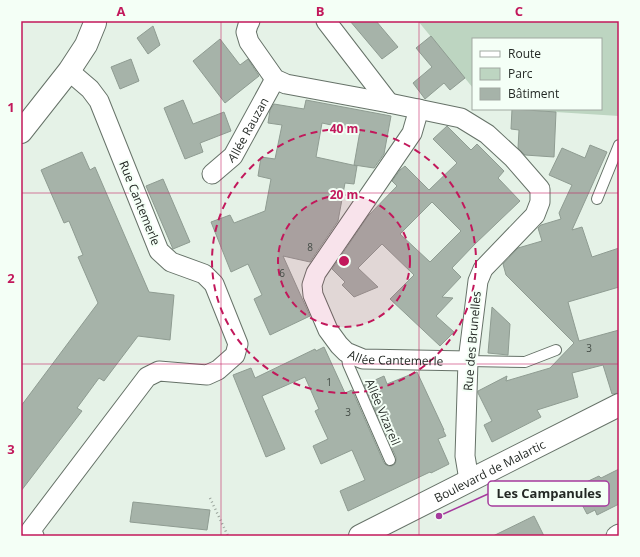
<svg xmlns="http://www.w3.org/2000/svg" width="640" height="557" font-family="'Open Sans',sans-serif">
<rect width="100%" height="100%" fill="#e5f2e7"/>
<!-- green -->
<path fill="#bdd5c1" d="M418,21H619V116L507,109H601V39H473V88Z"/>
<!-- building -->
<g fill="#a6b3a9" stroke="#8f9c92" fill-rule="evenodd">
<path d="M350,21H376L398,47L382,59Z"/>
<path d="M153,26L160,45L148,54L137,38Z"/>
<path d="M431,36L465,78L450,90L444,83L425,99L413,83L432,67L416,48Z"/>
<path d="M220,39L240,65L248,59L259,76L225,103L193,61Z"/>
<path d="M131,59L139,81L120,89L111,67Z"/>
<path d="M183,100L193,124L224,112L231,131L200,143L203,152L185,159L164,108Z"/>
<path d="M306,100L391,116L384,154L374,168L354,165L360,131L322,123L316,157L357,166L354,184L345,183L338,221L310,262L283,256L310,316L270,335L254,299L262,295L248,264L231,272L211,222L230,215L234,223L265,211L271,179L258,176L261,157L275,159L282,125L268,123L270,110L274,104L304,109Z"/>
<path d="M512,109L556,112L554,157L525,155L518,148L519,130L511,129Z"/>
<path d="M447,126L471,150L477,144L504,171L498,178L520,201L475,244L452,268L461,277L442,297L453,298L436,316L454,332L440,346L390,299L414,275L382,244L358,268L378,287L354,297L342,285L345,282L332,269L368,216L397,186L392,181L400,170L405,166L429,190L457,163L433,139ZM432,202L461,231L430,262L400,234Z"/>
<path d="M590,145L607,152L572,230L582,227L592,257L619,248V287L568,302L579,341L619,330V393L612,394L603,365L572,373L578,397L537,410L541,417L492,442L484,425L492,421L478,393V391L507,376L506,381L550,368L574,343L506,275L503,264L518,248L542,241L538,228L541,225L561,219L559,213L572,185L549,175L562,148L585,158Z"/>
<path d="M82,152L90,170L95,167L149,292L174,295L170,340L138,336L104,381L99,378L77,408L82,411L21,491V406L98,303L78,257L83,255L69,221L64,223L41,170Z"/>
<path d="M163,179L190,242L173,249L146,186Z"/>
<path d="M492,307L510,324L508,355L488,353Z"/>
<path d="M324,347L345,393L352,390L384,463L386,465L389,466H392L395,464L396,461V457L364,385L384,376L387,384L417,372L444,430H443L446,436L438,439L449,464L431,473L430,472L348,511L340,491L365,480L352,450L321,464L313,446L328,439L315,411L319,409L305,377L262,396L285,449L266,457L233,375L251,368L255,378L315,349L316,351Z"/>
<path d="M619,469V504L597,515L595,510L587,514L577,495L586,491L582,484L599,476L601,478Z"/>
<path d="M133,502L210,510L207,530L130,522Z"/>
<path d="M534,516L544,536H493Z"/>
</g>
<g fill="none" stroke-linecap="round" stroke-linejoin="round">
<!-- service casing -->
<g stroke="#667268" stroke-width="12">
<g id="service">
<path d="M597,199L619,145"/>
<path d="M346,352L348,364L390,460"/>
<path d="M468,361L525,362L556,350"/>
</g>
</g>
<!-- minor casing -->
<g stroke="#667268" stroke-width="21">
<g id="minor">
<path d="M250,21L248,25L246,32L249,42L275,79L286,84L389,103L461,118L487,134L513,158L540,189V202L535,215L483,269L478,281L468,361L465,456L469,480"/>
<path d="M326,21L389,103"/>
<path id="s1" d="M419,109L412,133L316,273L312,285L313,295L328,330L339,345L346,352L363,359L468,361"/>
<path id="s2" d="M212,174L233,156L275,79"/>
<path d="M34,536L31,530L147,377L159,371L207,375L218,370L235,355L238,344L214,284L204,274L171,262L159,251L99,101L90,89L69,71"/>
<path d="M616,536L619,534"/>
</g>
</g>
<!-- tertiary casing -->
<g stroke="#667268" stroke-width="24">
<g id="tertiary">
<path d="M21,132L69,71L86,45L95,23V21"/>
<path id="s3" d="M360,536L619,405"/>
</g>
</g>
<!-- path -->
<path stroke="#99a39b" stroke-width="2.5" stroke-dasharray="1 3" stroke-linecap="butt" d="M210,498L228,536"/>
<!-- service -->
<use href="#service" stroke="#fff" stroke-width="10"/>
<!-- minor -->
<use href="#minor" stroke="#fff" stroke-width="19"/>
<!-- tertiary -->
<use href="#tertiary" stroke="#fff" stroke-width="22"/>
</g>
<!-- grid -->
<path fill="none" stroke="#c2185b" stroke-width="1" stroke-opacity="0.55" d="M221,21V536M419,21V536M21,193H619M21,364H619"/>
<!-- distance rings -->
<circle cx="344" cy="261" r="66" fill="#c2185b" fill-opacity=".12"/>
<g fill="none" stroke="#c2185b" stroke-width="2" stroke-dasharray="7 5">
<circle cx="344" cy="261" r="66"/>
<circle cx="344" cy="261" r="132"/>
</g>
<g text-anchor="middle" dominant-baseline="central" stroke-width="4" stroke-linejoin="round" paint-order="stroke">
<!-- number labels -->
<g font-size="10" fill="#444c46">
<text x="310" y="247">8</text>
<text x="282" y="273">6</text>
<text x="589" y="348">3</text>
<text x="329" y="382">1</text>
<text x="348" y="412">3</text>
</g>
<!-- street labels -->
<g font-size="12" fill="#242925" stroke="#f4fff6">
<text stroke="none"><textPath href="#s2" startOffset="58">Allée Rauzan</textPath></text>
<text transform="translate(140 203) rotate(68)">Rue Cantemerle</text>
<text transform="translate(472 341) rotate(-85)">Rue des Brunelles</text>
<text stroke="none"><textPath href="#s1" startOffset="335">Allée Cantemerle</textPath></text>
<text transform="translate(383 412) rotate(67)">Allée Vizareil</text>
<text stroke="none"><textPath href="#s3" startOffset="145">Boulevard de Malartic</textPath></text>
</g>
</g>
<circle cx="344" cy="261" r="6" fill="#c2185b" stroke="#f4fff6" stroke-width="2"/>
<g font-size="12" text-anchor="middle" font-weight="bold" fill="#c2185b" stroke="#f4fff6" stroke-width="4" stroke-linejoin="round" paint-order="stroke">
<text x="344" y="133">40 m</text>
<text x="344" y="199">20 m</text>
</g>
<!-- callouts -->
<path fill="none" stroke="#a53b9d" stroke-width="1.5" d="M439 516L488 494"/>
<circle fill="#a53b9d" stroke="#f4fff6" stroke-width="1.5" cx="439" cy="516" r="4"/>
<rect fill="#f4fff6" stroke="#a53b9d" stroke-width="1.5" x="488" y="481" width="121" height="25" rx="4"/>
<g font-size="13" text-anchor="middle" font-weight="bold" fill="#242925">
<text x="549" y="498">Les Campanules</text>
</g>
<!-- border -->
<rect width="640" height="557" fill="none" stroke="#f4fff6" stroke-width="44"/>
<!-- legend -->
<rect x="472" y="38" width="130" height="72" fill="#f4fff6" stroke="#a1a9a2"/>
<rect x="480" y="51" width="20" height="6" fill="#ffffff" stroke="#a1a9a2"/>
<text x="508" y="58" font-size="12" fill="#242925">Route</text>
<rect x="480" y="68" width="20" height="12" fill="#bdd5c1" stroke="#a1a9a2"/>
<text x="508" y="78" font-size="12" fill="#242925">Parc</text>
<rect x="480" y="88" width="20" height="12" fill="#a6b3a9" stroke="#a1a9a2"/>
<text x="508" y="98" font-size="12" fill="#242925">Bâtiment</text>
<rect x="22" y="22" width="596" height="513" fill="none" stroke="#c2185b" stroke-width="1.5"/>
<g font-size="13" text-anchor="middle" font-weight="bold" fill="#c2185b">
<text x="121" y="16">A</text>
<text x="320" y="16">B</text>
<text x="519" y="16">C</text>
<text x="11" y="112">1</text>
<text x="11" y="283">2</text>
<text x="11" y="454">3</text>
</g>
</svg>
